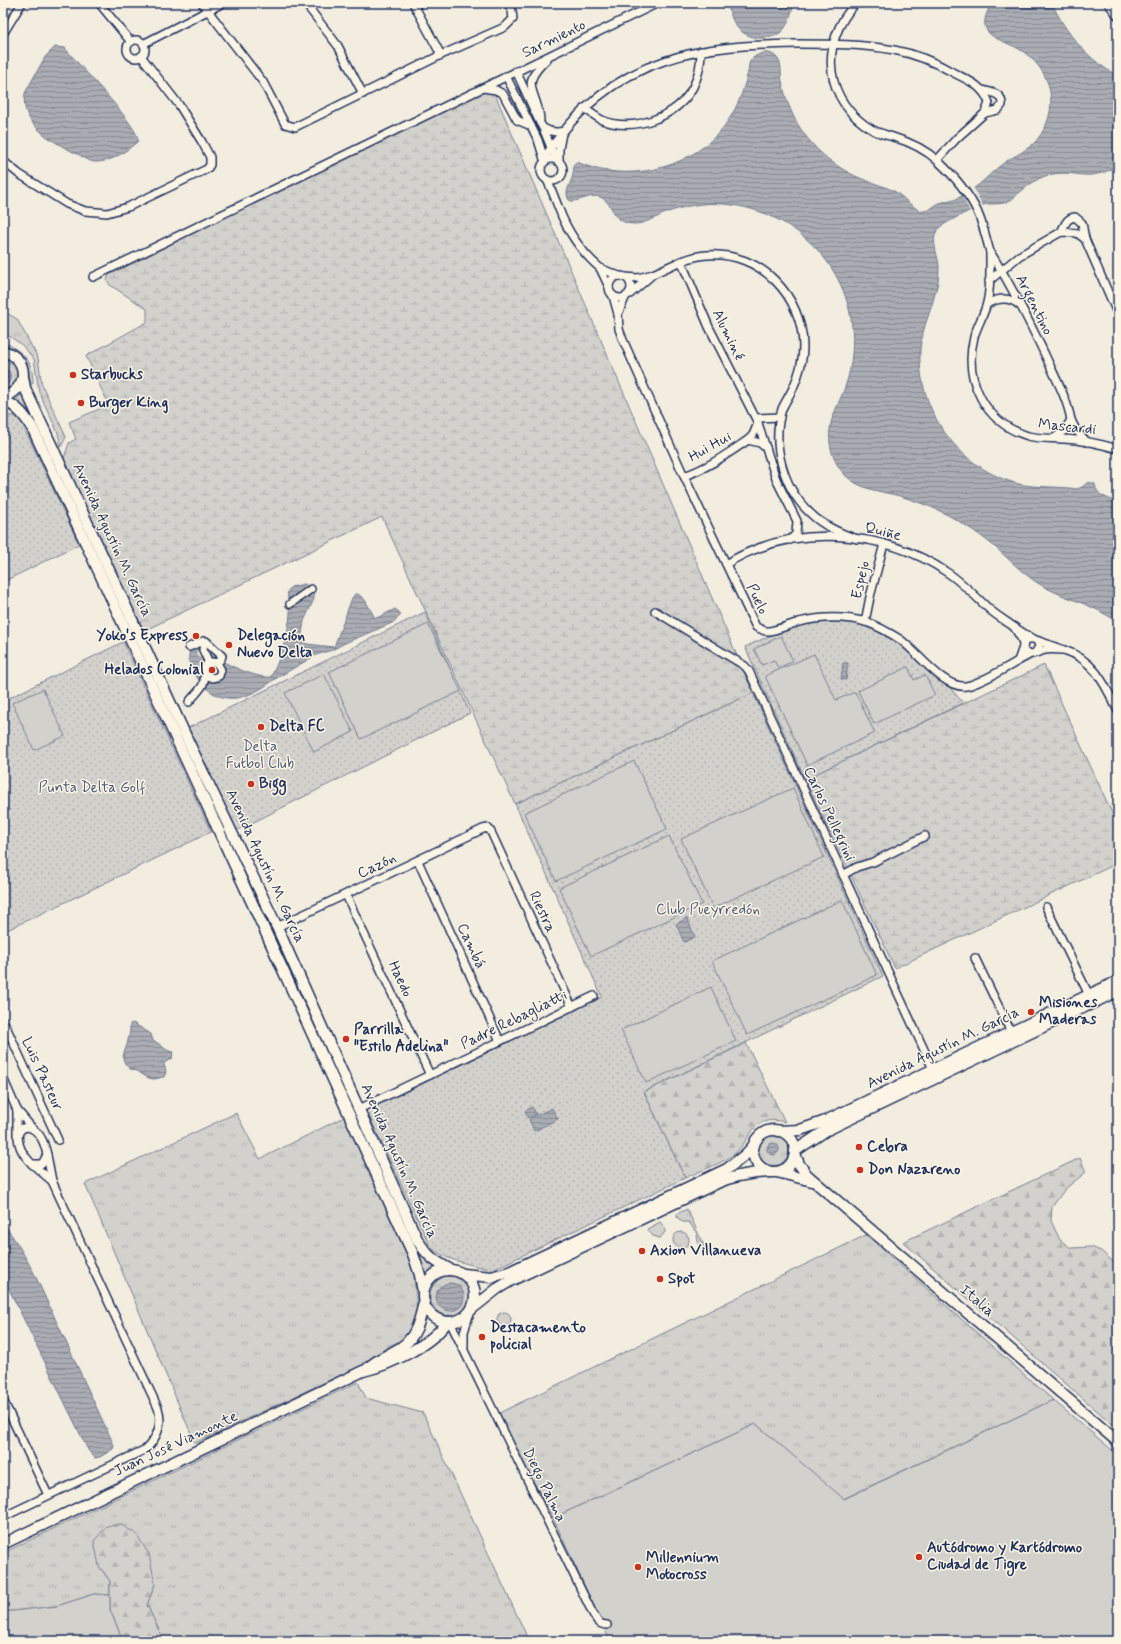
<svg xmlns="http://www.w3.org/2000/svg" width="1121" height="1644" font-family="Mynerve,sans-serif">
<defs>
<pattern id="grass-tufts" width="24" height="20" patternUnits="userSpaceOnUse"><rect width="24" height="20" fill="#d3d1cc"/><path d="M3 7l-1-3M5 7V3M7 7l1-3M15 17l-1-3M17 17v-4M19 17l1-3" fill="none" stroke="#b5b4b2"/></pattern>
<pattern id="forest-firs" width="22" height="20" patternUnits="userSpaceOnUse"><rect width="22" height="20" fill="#d3d1cc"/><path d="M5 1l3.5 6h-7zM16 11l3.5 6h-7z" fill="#b5b4b2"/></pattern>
<pattern id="wetland-marsh" width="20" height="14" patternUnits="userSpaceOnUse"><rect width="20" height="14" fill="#d3d1cc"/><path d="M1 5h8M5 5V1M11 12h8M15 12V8" fill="none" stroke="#b5b4b2"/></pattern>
<pattern id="park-dots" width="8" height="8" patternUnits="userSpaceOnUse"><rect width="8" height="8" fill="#d3d1cc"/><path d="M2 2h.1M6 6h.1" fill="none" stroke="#b5b4b2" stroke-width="1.8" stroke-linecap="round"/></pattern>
<pattern id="water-rules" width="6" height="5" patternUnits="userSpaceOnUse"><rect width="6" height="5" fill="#a9acb3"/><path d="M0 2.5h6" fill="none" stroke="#898c95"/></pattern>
</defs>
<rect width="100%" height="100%" fill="#f3ede0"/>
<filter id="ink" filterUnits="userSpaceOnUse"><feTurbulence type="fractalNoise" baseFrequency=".025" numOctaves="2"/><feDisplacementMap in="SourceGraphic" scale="8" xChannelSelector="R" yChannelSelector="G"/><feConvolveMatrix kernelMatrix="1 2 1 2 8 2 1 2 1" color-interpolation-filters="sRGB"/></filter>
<g filter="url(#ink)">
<!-- grass -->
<g fill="url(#grass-tufts)" stroke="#778095">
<path d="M3,311L17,319L38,358L42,385L66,437L61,447L58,433L39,392L34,359L21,344L6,334L3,330Z"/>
<path d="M4,341C22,354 33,357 33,383L31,385C29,376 30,367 25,359C20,351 7,349 4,341Z"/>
<path d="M3,359C13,363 22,374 14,385C11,388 7,390 3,393Z"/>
<path d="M24,391L364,1129L436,1267L425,1277L33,419L28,410L16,400Z"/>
<path d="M236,1113L260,1159L346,1116L413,1261L417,1310L415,1324L410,1334L401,1341L391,1345L364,1364L195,1443L85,1184Z"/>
<circle cx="773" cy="1150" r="16"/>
<path d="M687,1209L705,1248L699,1250L697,1234L689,1222H682L677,1217V1214Z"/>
<path d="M660,1222L665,1228V1232L660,1238L653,1236L647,1229Z"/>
<circle cx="681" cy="1240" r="8"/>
<path d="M866,1235L1053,1400L843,1499L756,1424L553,1518L497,1414Z"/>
<circle cx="450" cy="1296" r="20"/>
<circle cx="504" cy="1319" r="7"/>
<path d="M358,1382L366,1398L423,1413L529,1641H164L147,1605L155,1584L99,1566L110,1581V1595L94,1594L57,1606L3,1612V1553Z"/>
</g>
<!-- forest -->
<g fill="url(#forest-firs)" stroke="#778095">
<path d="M746,1043L785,1122C748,1113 753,1143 730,1157C716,1166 699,1171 685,1178L644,1092Z"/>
<path d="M1080,1158L1086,1172L1065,1189L1052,1207L1051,1221L1060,1240L1071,1248L1091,1247L1101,1251L1112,1261H1118V1429L903,1242Z"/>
<path d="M120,1524L136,1534L149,1554L155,1584L147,1605L164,1641H123L110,1610V1581L99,1566L94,1541L107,1526Z"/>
</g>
<!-- wetland -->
<g fill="url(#wetland-marsh)" stroke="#778095">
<path d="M491,85L753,693L515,804L382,517L139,633L66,466L64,458L69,443L76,439L69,422L109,405L86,356L147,322V309L110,285L107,280L109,275Z"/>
<path d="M1044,665L1118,826V863L895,968L805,779Z"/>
</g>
<!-- park -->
<g fill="url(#park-dots)" stroke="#778095">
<path d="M3,415L14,416L21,421L79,544L3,582Z"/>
<path d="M425,612L470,713L232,833L184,730Z"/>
<path d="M839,620C890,627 932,665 963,703L805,779L745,647C779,631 801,623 839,620Z"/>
<path d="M123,642L211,832L3,932V701Z"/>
<path d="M753,693L883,976L644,1092L685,1178L498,1267L491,1269L484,1268C466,1263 443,1260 430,1246L369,1116L372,1108L602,997L515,804Z"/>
</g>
<!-- pitch -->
<g fill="#d3d1cc" stroke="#778095">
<path d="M428,624L461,691L361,739L329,672Z"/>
<path d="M781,636L793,661L778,668L774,660L762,665L754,649Z"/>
<path d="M814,654L836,700L855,692L875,733L807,765L765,676Z"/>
<path d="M908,667L914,680L925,675L935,695L874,724L858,691Z"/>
<path d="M324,674L353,732L314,752L285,693Z"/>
<path d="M43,689L65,736L34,750L12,703Z"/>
<path d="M634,761L667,829L556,881L524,813Z"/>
<path d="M793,788L824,857L713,908L681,839Z"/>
<path d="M669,836L702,904L591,956L559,888Z"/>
<path d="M842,900L877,975L747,1035L712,961Z"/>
<path d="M711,987L736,1041L646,1083L621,1030Z"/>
<path d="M1053,1400L1118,1455V1641H610L553,1518L756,1424L844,1499Z"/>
<path d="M94,1594L110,1595V1610L123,1641H3V1612L57,1606Z"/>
</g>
<!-- water -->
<g fill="url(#water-rules)" stroke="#707a91">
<path d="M726,3H795C791,11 790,21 784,29C773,43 746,40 736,26C731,19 730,10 726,3Z"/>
<path d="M992,3H1052C1066,34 1088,60 1118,76V166C1107,172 1096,176 1083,175C1073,174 1064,172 1053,174C1040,176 1030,184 1019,193C1016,196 1012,200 1007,202C1000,205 991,203 983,205C978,206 940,225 938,229C930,240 938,254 939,266C939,276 938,285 935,293C931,313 922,327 920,349C917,411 959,469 1019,484C1038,488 1058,486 1077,489L1082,487L1088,482L1095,484C1096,497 1109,497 1118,504V623C1094,603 1062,599 1036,582C1021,572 1009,559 995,547C976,531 954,517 931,507C920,503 908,498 896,495C878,491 860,489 846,476C830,460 825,435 834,414C837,405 842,396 845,387C849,376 851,366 852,354C860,276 800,210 723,204C704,202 684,206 666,213C656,217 645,224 635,224C611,224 615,203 600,197C591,194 581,201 572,201L569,200C562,189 576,181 573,165L576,162C586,165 596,170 608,171C658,178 711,156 735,109C741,98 745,84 748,72C749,68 748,64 751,60C757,53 770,49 777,58C783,65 780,73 782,81C784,92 787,102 792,113C805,142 831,166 860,178C871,183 883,185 894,191C904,197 911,207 921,211C929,212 933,206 939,203C944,201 949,202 954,200C959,198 965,194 970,191C983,183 992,171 1005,162C1016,155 1028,150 1037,140C1048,126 1053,109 1050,92C1047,73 1034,58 1019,49C997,37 972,36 992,3Z"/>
<path d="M55,47L65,48C78,65 139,125 138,141C128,150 112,162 97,162C89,163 83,156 75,153C52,141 19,124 25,93L45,57Z"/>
<path d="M3,366C13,371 13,382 3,387Z"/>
<path d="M304,584C311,586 314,592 314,599L304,621L301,640L307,644L334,647L352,598L355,594H358L365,600L375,618L379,617L395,609L399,612L401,615L392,623L345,643L332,650L316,655L275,679C248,700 219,710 196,676C190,667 187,661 190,650L203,643C209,648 215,655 221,660C231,667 260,679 271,677C280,659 289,632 290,613C291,605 286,599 288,591L291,587Z"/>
<path d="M843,663H848L846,680L841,679Z"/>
<path d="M687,918L695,937L684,942L676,924Z"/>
<path d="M133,1023L151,1034L153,1041C161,1043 164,1051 173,1052L172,1059L165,1062L164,1064L166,1072L164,1077C160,1077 158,1079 154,1079C145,1079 140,1070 130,1069C117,1057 126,1053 128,1040C130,1035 130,1030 130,1024Z"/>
<path d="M532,1107L536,1114L528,1118L525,1111Z"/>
<path d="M552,1108L558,1119L534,1131L529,1119Z"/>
<circle cx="773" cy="1149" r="6"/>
<path d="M3,1222L20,1248L33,1271L114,1445L113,1449L100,1457L95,1458L88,1450L3,1277Z"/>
<circle cx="450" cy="1297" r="14"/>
</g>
<!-- pier -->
<g fill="#f3ede0">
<path d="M973,187L983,207L971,213L961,194Z"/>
<path d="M202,650L209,661L219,663L220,677L206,678L207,662L204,655L199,658L196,652Z"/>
</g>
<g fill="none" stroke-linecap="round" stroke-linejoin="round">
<!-- street casing -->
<g stroke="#1b2f5e" stroke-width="10">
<g id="street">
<path d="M99,3L131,42"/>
<path d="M202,3L263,82L285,124L295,127L441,55L505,27L513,19L512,11L508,3"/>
<path d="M305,3L338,46L363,94"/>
<path d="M413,3L441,55"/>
<path d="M856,3C818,43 824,102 873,130C879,133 886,135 893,137C910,142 925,149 938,161C954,176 968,192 977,211C983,224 986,238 990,252"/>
<path d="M1108,3L1118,16"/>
<path d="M3,34L22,3"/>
<circle cx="136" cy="49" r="9"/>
<path d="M143,44L223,3"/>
<path d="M516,71L540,123L543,128L556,160"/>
<path d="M506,76L538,140L544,159"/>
<path d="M483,88L496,90L503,94L517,120L531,126"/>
<path d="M983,90C993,93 1002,93 1002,105L998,110L985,113"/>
<path d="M584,108C590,112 596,117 602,120C633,133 678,117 693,87C699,75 701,64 701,51"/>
<path d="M540,119C537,89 518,86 547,59"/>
<path d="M543,128C550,132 556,133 563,131"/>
<path d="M544,158C573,113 613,78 664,61C707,46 752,45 798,44C831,44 862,44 894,50C916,54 937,63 956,74C970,81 984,87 989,103L985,113L957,138L937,160"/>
<circle cx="552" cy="170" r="11"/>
<path d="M3,161L19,174L67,204L85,211L97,212L107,213L128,207L207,169L210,165V157L202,142L179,105L141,56"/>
<path d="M559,162V149L562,133"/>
<path d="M547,180C552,190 555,199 559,209C567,231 582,253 600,268"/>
<path d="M1061,232C1065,225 1066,218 1075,217L1082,223L1085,239L1118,315"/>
<path d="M681,261L709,327L758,423L776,479L797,521L796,534L790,540"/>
<path d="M653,274C670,266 689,256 707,255C760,251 803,296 803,347C803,361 799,375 793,388C790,395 785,402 782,409C771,444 783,488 810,513C823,526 840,533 857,539"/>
<circle cx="620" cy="287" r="11"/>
<path d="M93,277L658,3"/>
<path d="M625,277L638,278L653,274L630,294"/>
<path d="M989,281L1019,256L1061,232L1077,233L1085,239"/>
<path d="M609,287L600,268L619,276"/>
<path d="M613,296L618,314L625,298"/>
<path d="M987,304C998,298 1009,296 1019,305"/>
<path d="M618,314L619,329L623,340L684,476L756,627L765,631H770C780,629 789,625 799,622C820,617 844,616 866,622C878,626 890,633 901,640C918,653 944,689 966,686C979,684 1006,668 1018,661"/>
<path d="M756,418L780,417"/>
<path d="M1071,420C1067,398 1055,377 1046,357C1029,321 1012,286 990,252C990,268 991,287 987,303C984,315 977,326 974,337C963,380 985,423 1028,436C1040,439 1052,438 1064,439C1083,440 1101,444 1118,449"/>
<path d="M758,423L753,435L748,440L760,443L766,448"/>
<path d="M1054,438L1064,431L1071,420L1076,430L1087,442"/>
<path d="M684,476C708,468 727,454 748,440"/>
<path d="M726,564C792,523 884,529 948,573C963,583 976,597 989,609C997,616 1006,621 1014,627"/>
<path d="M290,604L311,589"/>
<path d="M655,611L745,666L749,671L933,1069"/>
<path d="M865,622L870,597L884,544"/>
<path d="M204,641L203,650L209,663"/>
<path d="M1023,645L1022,640L1014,627L1031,638"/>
<path d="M189,647L203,641H206L222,656L221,659L217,663"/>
<path d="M1023,647L1018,661L1031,654"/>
<path d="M1064,650C1095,660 1105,685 1118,711"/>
<path d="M1035,653L1039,647L1038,642L1034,639H1027C1022,644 1021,653 1029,654C1034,655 1040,651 1045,650C1051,649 1058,650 1064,650L1036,640"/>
<path d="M189,702C193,696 201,690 203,684C206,677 204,672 206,665L212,662L217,663L221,670L219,676L213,678L206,675"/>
<path d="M418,861L500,1041"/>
<path d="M843,875L857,867L873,862L925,836"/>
<path d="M346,895L430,1075"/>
<path d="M1046,907L1089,995"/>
<path d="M277,927L483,829L488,828L491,832L572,1007"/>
<path d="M975,958L1011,1032"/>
<path d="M3,1020L58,1140"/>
<path d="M3,1078L17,1110V1135"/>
<path d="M359,1109L594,996"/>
<path d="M17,1110L32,1128"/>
<path d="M28,1127C40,1130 45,1145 47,1155L42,1164H32C24,1156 16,1144 19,1132L23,1128Z"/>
<path d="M32,1164L52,1181"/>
<path d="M450,1322L592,1612C596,1619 598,1625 607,1625"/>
<path d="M464,1347V1332L470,1312"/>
<path d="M3,1400L48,1495"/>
<path d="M3,1517L146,1449C158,1437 163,1424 158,1408L52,1181L47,1155"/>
</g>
</g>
<!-- secondary casing -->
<g stroke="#1b2f5e" stroke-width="13">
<g id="secondary">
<path d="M3,351C30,358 29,390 3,397"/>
<path d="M23,377L25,388L189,743L277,927L417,1239C427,1256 434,1261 451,1270"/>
<path d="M3,400C17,406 23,414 32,427L266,933L413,1254L420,1275L423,1292"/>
<circle cx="774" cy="1151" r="21"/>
<path d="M778,1131L800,1130L823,1122L1118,981"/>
<path d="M795,1151L825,1131L1118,991"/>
<path d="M795,1154L799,1164L807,1175L1118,1442"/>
<path d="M777,1172L812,1181"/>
<circle cx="449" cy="1296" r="26"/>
<path d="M464,1274L491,1277L509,1272L727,1169L745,1155L754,1145"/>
<path d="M473,1308L497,1289L512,1280L717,1183C735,1175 752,1173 771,1172"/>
<path d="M368,1368C377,1359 389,1355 400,1348C416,1338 420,1320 424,1302"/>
<path d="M3,1544L363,1371C390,1365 431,1345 447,1322"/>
</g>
</g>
<!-- street -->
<use href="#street" stroke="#fcf5e5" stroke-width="7"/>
<!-- secondary -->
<use href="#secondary" stroke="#fcf5e5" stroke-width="10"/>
</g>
</g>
<!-- markers -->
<g fill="#c8321e" stroke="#fcf5e5" stroke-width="1.5">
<circle cx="73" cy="375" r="4"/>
<circle cx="81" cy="403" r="4"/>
<circle cx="196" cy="636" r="4"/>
<circle cx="229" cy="645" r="4"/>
<circle cx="212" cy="670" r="4"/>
<circle cx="261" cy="727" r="4"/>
<circle cx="251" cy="784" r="4"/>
<circle cx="1031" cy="1012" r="4"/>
<circle cx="346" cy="1039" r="4"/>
<circle cx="859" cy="1147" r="4"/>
<circle cx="860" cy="1170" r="4"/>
<circle cx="642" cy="1251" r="4"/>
<circle cx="660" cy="1279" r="4"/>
<circle cx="482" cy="1337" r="4"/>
<circle cx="919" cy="1557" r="4"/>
<circle cx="638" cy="1567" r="4"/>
</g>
<g text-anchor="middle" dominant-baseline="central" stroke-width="3" stroke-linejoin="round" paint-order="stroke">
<!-- street labels -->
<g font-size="15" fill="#1b2f5e" stroke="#fcf5e5">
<text transform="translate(554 39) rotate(-26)">Sarmiento</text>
<text transform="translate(1034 305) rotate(63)">Argentino</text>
<text transform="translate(728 335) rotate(64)">Aluminé</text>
<text transform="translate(1067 427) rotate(6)">Mascardi</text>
<text transform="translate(710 447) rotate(-30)">Hui Hui</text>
<text transform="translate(883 532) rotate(14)">Quiñe</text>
<text transform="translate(112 540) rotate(65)">Avenida Agustín M. García</text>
<text transform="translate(861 580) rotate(-77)">Espejo</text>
<text transform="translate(757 599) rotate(64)">Puelo</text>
<text transform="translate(829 814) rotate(65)">Carlos Pellegrini</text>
<text transform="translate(265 866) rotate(65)">Avenida Agustín M. García</text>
<text transform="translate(377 866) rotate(-25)">Cazón</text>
<text transform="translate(542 912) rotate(65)">Riestra</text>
<text transform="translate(471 946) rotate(65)">Cambá</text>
<text transform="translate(400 979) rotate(65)">Haedo</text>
<text transform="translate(514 1020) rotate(-26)">Padre Rebagliatti</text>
<text transform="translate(943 1048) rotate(-26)">Avenida Agustín M. García</text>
<text transform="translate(42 1074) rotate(65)">Luis Pasteur</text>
<text transform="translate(399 1161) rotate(66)">Avenida Agustín M. García</text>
<text transform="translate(977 1301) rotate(41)">Italia</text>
<text transform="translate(176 1444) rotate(-25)">Juan José Viamonte</text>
<text transform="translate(544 1485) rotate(64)">Diego Palma</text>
</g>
<!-- poi labels -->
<g font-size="15" font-weight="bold" fill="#1b2f5e" stroke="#fcf5e5" text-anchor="start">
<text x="81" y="375">Starbucks</text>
<text x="89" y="403">Burger King</text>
<text x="188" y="636" text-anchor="end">Yoko's Express</text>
<text x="237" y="636">Delegación<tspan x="237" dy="17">Nuevo Delta</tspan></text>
<text x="204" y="670" text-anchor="end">Helados Colonial</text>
<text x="269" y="727">Delta FC</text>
<text x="259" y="784">Bigg</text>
<text x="1039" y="1003">Misiones<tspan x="1039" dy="17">Maderas</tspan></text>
<text x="354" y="1030">Parrilla<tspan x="354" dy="17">"Estilo Adelina"</tspan></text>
<text x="867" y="1147">Cebra</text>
<text x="868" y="1170">Don Nazareno</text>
<text x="650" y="1251">Axion Villanueva</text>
<text x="668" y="1279">Spot</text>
<text x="490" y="1328">Destacamento<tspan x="490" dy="17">policial</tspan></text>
<text x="927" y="1548">Autódromo y Kartódromo<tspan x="927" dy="17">Ciudad de Tigre</tspan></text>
<text x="646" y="1558">Millennium<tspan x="646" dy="17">Motocross</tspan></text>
</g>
<!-- park labels -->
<g font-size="15" fill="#49587a" stroke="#fcf5e5">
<text x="260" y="747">Delta<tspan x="260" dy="17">Futbol Club</tspan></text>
<text x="92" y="788">Punta Delta Golf</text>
<text x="708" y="910">Club Pueyrredón</text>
</g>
</g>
<!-- margin -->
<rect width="1121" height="1644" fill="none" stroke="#fcf5e5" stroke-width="16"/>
<rect x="8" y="8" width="1105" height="1628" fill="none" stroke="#1b2f5e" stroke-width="1.5" filter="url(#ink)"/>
</svg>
